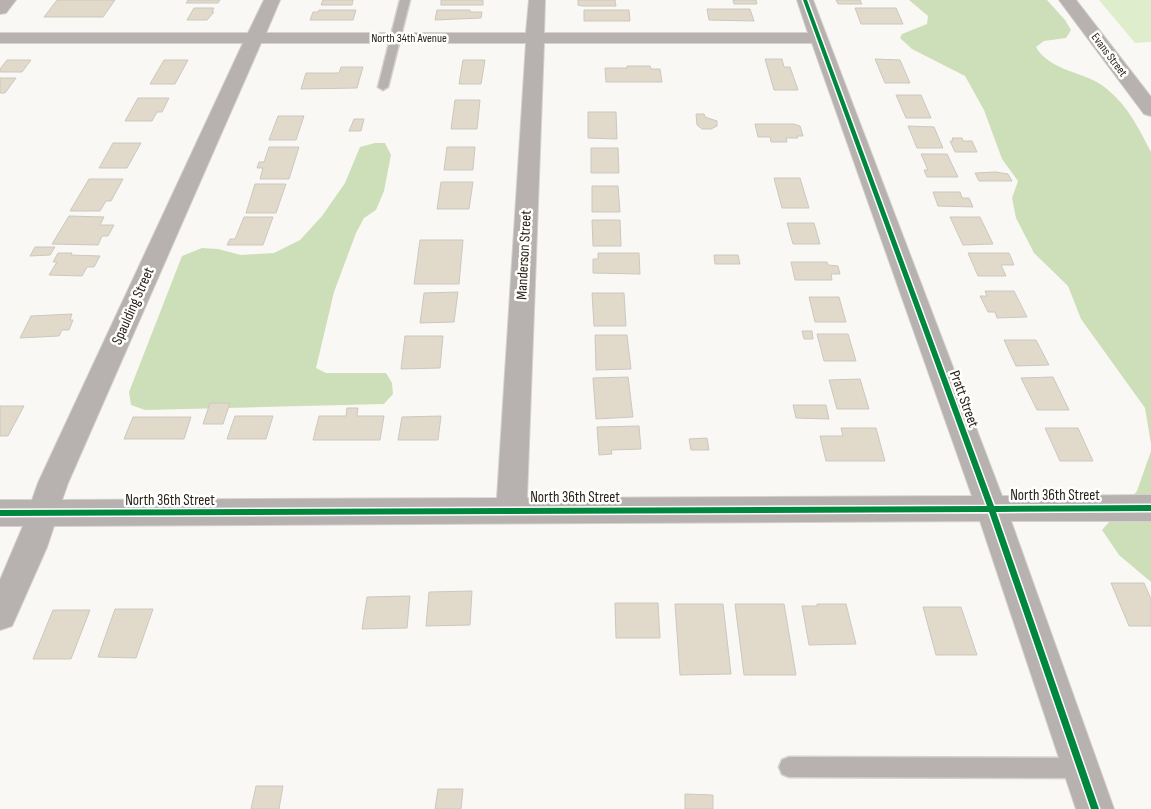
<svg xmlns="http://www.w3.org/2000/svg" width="1151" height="809" font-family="'Sofia Sans Condensed',sans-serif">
<rect width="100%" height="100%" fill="#faf8f5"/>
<!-- green -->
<path fill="#deeecd" d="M1099,0H1151V42L1135,43Z"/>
<!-- forest -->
<g fill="#cddfb8">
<path d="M909,0H1047L1065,20L1071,30L1066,38L1044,41L1036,47C1050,72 1086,71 1107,89C1128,106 1139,129 1151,152V444L1145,408L1081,319L1068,286L1034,253L1016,218L1012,198L1018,181L1002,159L984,110L965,76L912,49L900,38L902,34L927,24L928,16Z"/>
<path d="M375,143H385L391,155L384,191L376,210L364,218L356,233L334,292L316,368L326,373H386L392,383L393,394L384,404L145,410L131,405L129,392L182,256L202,248L218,249L241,255L274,253L300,240L322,216L345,183L360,147Z"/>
<path d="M1151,451V582L1119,555L1102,530L1137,491Z"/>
</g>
<!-- building -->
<g fill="#e1d9ca" stroke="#ccc8c0">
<path d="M57,0H115L103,17H44Z"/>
<path d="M188,0H220L218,3H186Z"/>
<path d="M323,0H353L352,5H321Z"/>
<rect x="441" y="0" width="42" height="5"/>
<path d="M578,0H615L616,6H582L578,5Z"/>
<path d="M733,0H756L757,4H734Z"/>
<path d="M836,0H860L862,4H838Z"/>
<path d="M194,8H214L212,12H214L207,20H187Z"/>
<path d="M855,8H896L903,24H861Z"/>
<path d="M707,9H750L754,21L709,20Z"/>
<path d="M319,10H356L353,20H310L313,12H318Z"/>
<path d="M437,10H470V12H482L481,18L435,20Z"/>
<path d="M584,10H629L630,21H584Z"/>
<path d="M765,59H782L784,67H790L798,90H774Z"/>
<path d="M875,59L900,60L910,83H885Z"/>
<path d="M7,60H31L22,72H0V69Z"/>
<path d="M164,60H188L175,84H150Z"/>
<path d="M463,60H485L481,84H459Z"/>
<path d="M627,66H650L651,69H660L662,82H606L605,68H627Z"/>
<path d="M341,67H363L357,88L301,89L306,73H339Z"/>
<path d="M0,78H16L5,93H0Z"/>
<path d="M896,95H921L931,118H906Z"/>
<path d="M138,98H169L162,112H157L152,121H125Z"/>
<path d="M455,100H480L477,129H451Z"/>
<path d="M588,112H616L617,139L588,138Z"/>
<path d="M696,114H704L705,117L717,121V126L711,129H702L697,125Z"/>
<path d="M278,116H304L296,140H269Z"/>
<path d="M354,119H364L361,131H349Z"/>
<path d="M755,124H794L800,126L803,136H797L798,138H786L787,142H771L770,137H758Z"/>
<path d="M908,126L934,127L943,148H917Z"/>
<path d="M952,138H962L963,141H972L977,152H955L950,141H953Z"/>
<path d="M113,143H141L127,168H99Z"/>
<path d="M269,147H299L289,179H260L263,168H257L259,162H264Z"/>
<path d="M447,147H475L473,170H444Z"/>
<path d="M591,148H618L619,173H591Z"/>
<path d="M921,154H947L958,177H927L924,170H928Z"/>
<path d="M996,172L1008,174L1012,181H979L975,173Z"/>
<path d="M774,178H800L809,208H782Z"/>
<path d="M89,179H123L111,201H106L100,211H70Z"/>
<path d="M441,182H473L469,209H437Z"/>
<path d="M255,184H286L276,213H246Z"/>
<path d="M592,186H618L620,212H592Z"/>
<path d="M933,192H960L962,198H969L973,207L938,206Z"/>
<path d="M69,216L104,217L100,225H114L108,236H102L98,245L52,244Z"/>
<path d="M244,217H273L263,245H227L230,239H235Z"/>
<path d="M950,217H980L993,244L963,245Z"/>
<path d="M592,220H620L621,246H593Z"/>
<path d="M787,223H814L820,244H793Z"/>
<path d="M420,240H463L459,284H414Z"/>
<path d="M35,247H55L50,255L30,256Z"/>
<path d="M58,253H72L71,255L100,256L94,267H87L82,276L49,275L57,262H53Z"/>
<path d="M598,253H639L640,274L593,273V259H598Z"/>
<path d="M968,253H1009L1014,265H1001L1006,276H978Z"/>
<path d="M714,255H738L740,264H715Z"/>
<path d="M791,262H827L828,265L838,266L840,274H831L832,280H795Z"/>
<path d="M985,291H1014L1027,317L997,318L995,312H988L980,296H987Z"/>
<path d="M458,292L454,322L420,323L424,293Z"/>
<path d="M592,293H624L626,326H594Z"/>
<path d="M809,297H839L846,322H815Z"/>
<path d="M72,314L70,320H73L69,330H62L59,336L20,338L31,316Z"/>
<path d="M802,331H812L813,339H804Z"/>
<path d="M817,334H848L856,361H824Z"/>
<path d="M595,335H627L631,369L596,370Z"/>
<path d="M405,336H443L440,368L401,369Z"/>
<path d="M1004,340H1036L1049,365L1016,366Z"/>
<path d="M628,377L633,417L596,419L593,378Z"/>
<path d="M1053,377L1069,410H1037L1021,378Z"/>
<path d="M860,379L869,409H837L829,380Z"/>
<path d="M210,403H230L223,424H203Z"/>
<path d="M793,405H826L829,419L796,418Z"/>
<path d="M0,406H24L8,436H0Z"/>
<path d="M347,408H358L357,416H384L380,440H313L319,416H346Z"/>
<path d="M235,416H273L266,439H227Z"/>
<path d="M441,416L438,440H398L402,417Z"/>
<path d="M133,417H191L184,439H124Z"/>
<path d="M639,426L641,449L611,450L612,454L599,455L597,427Z"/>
<path d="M841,428H876L885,461H826L820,436H843Z"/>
<path d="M1045,428H1078L1093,461H1060Z"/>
<path d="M707,438L709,450H691L689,439Z"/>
<path d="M1111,583H1144L1151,599V626H1129Z"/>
<path d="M472,591L470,625L426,626L429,592Z"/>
<path d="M410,596L407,628L362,629L367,597Z"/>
<path d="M615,603H658L660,638H616Z"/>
<path d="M675,604H723L731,674L680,675Z"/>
<path d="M735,604H784L796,675H744Z"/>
<path d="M817,604H846L856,644L809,645L802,606H817Z"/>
<path d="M923,607H961L977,655H936Z"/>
<path d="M115,609H153L136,658L98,657Z"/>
<path d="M53,610H90L71,659H33Z"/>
<path d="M256,786H283L279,809H251Z"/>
<path d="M438,789H463L461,809H435Z"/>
<path d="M685,794L713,795V809H685Z"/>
</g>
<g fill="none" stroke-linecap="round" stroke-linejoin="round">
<!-- service casing -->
<g stroke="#d4d1ce" stroke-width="3">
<g id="service">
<path d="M400,0H410L388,87L383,90L378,87Z"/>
<path d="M789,757L1081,758L1088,761L1091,768L1088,775L1081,778L789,777L782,774L779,767L782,760Z"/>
</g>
</g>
<!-- minor casing -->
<g stroke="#d4d1ce" stroke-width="2">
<g id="minor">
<path d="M0,0H16L6,13L0,14Z"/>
<path d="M264,0H280L266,33H526L529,0H545L544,33H808L797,0H813L1002,496L1151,495V521H1011L1114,809H1076L980,521L54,526L47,547L12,626L0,630V580L23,526H0V500H32L38,483L243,43H0V33H248ZM261,43H526L497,498L62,500L68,483ZM544,43H812L972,496L527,498Z"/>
<path d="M1059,0H1076L1151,97V116L1144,114Z"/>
</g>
</g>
<!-- service -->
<use href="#service" fill="#b7b1af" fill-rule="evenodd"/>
<!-- minor -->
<use href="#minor" fill="#b7b1af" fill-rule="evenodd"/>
<!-- cycleway casing -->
<g stroke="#fff" stroke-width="3">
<path id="cycleway" d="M803,0H807L994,506L1151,505V511L996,512L1099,809H1091L989,512L0,516V510L987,506Z"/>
</g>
<!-- cycleway -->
<use href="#cycleway" fill="#00873e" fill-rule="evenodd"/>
</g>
<g text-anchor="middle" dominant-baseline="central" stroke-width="5" stroke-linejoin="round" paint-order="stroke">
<!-- far-street labels -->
<g font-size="12" fill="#292215" stroke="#fff">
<text x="409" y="38">North 34th Avenue</text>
<text transform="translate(1109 55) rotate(53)">Evans Street</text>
</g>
<!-- street labels -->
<g font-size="15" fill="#292215" stroke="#fff">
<text transform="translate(524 255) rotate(-87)">Manderson Street</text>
<text transform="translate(133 306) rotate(-66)">Spaulding Street</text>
<text transform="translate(964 399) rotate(70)">Pratt Street</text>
<text x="1055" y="495">North 36th Street</text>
<text x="575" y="497">North 36th Street</text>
<text x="170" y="500">North 36th Street</text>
</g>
</g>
</svg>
